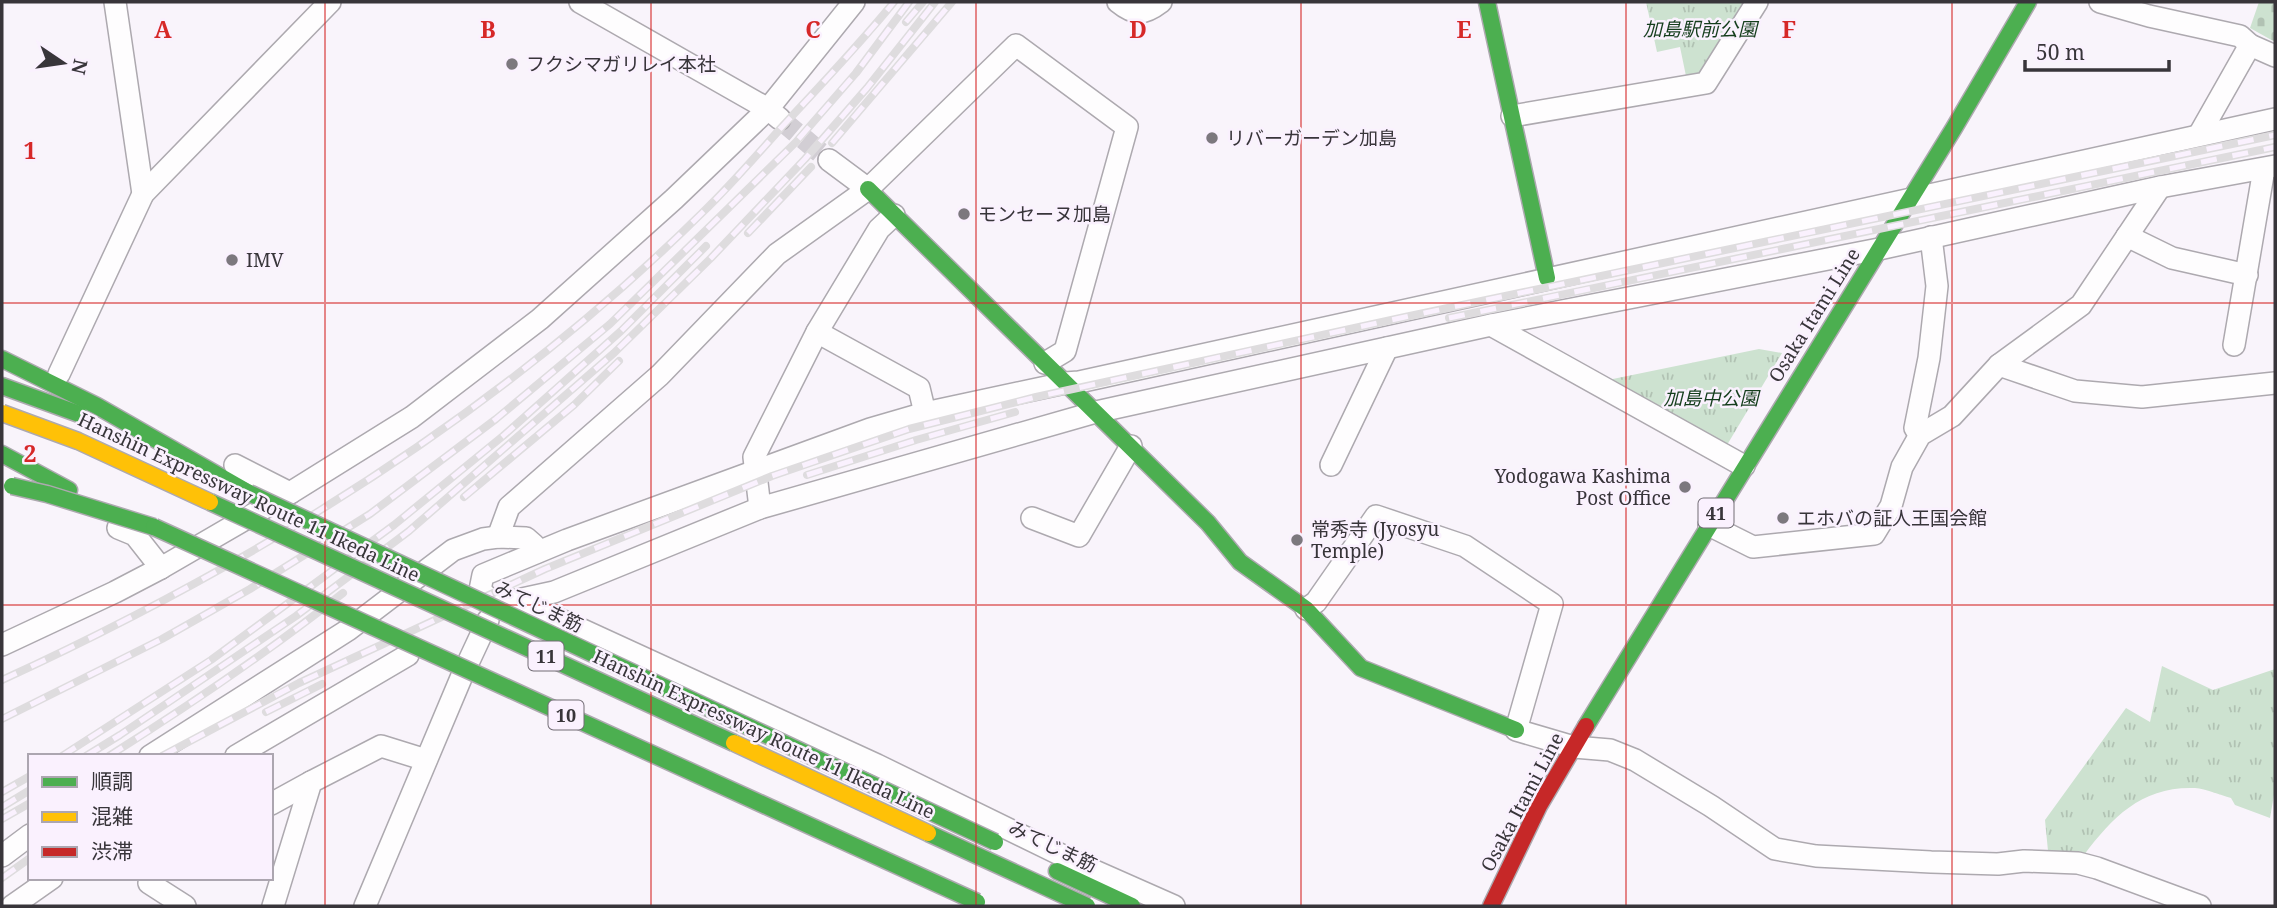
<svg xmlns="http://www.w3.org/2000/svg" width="2277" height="908" font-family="'Noto Serif','Noto Sans JP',serif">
<defs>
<pattern id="cemetery-stones" width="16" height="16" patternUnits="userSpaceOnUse" patternTransform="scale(1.75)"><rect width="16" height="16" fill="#cde2d0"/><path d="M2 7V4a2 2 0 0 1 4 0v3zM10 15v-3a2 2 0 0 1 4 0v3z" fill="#b1c2b3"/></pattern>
<pattern id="park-tufts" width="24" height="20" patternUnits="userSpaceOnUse" patternTransform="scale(1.75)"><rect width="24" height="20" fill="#cde2d0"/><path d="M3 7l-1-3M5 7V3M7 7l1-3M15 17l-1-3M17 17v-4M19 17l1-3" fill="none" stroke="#b1c2b3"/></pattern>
</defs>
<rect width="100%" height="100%" fill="#f9f4fb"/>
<!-- cemetery -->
<path fill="url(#cemetery-stones)" d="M2259,2H2275V42L2250,28Z"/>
<!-- park -->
<g fill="url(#park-tufts)">
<path d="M1646,2H1750L1709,67L1700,73L1686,76L1680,47L1657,52Z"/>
<path d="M1759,349L1782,353L1724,450L1603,381Z"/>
<path d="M2162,666L2213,690L2275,669V789L2270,818L2235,805L2231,798C2220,795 2206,789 2195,788C2143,786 2113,816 2084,855L2048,851L2045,820L2126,708L2150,722Z"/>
</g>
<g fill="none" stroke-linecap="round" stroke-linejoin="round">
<!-- street-tunnel -->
<path stroke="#d2ced4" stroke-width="21" stroke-dasharray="21 10" stroke-linecap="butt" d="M780,119L829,160"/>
<!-- street casing -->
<g stroke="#ada9af" stroke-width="24">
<g id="street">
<path d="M115,2L143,194"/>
<path d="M580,2L768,109L780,119"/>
<path d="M1118,2C1135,16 1144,15 1161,2"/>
<path d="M2100,2L2149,16L2240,36L2250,45L2275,56"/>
<path d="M1512,116L1706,83L1757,2"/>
<path d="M2199,135L2250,45"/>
<path d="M829,160L868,189"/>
<path d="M2127,236L2172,258L2247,275"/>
<path d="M1491,325L1744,466"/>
<path d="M817,332L919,388L925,413"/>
<path d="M2234,345L2264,169"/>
<path d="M1999,365L2075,391L2142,397L2275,383"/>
<path d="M59,374L143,194L330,2"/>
<path d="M1920,435L1915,428L1929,358L1937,286L1931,237"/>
<path d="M235,465L290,493"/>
<path d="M1331,465L1387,348"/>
<path d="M760,508L754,457L817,332L879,229L894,215"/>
<path d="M1032,518L1079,536L1131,446"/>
<path d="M1709,525L1753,547L1874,534L1891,506L1902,467L1920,435L1952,416L1999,365L2081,305L2160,187"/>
<path d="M118,528L135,535L161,568"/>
<path d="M498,537L509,507L660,375L777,254L868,189L1016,45L1127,127L1065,351L1045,363"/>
<path d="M504,603L554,592L760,508L1096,412L1491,325L1879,249L2160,187L2275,166"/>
<path d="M494,604L480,590L483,575L567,540L870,429L925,413L1065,383L1079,382L2275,119"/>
<path d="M1306,609L1316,602L1376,516L1465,546L1552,604L1516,730L1574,747L1610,750L1635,760L1711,806L1775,849L1816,856L1931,862L1998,864L2024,861L2078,863L2097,868L2200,906"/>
<path d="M525,611L552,616L877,765L1088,868L1174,906"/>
<path d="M2,645L115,592L161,568L290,493L412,417L540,319L674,199L768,109L854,2"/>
<path d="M150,756L348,630L453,550L483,539L498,537L526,538L534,545L537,552"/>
<path d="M236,756L408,655"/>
<path d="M271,804L311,782"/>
<path d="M2,856L30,835"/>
<path d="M149,883L185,906"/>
<path d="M12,906L52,878"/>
<path d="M273,906L311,782L381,746L426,760"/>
<path d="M365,906L461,678L488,620"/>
</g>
</g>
<!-- fast casing -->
<g stroke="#ada9af" stroke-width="19">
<g id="fast">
<path d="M1487,2L1547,278"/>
<path d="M868,189L1208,523L1240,562L1306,609L1361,668L1516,730"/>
<path d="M2,359L97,406L249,493"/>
<path d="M2,386L79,414"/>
<path d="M2,454L69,490"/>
<path d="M1586,726L1954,128L2028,2"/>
<path d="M1057,871L1132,906"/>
</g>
</g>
<!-- jam casing -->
<g stroke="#ada9af" stroke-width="19">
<path id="jam" d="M1491,906L1539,806L1586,726"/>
</g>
<!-- street -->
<use href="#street" stroke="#fefdfe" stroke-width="21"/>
<!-- fast -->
<use href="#fast" stroke="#4caf50" stroke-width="16"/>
<!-- jam -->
<use href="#jam" stroke="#c62828" stroke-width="16"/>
<!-- rail casing -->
<g stroke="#dedcde" stroke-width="8">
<g id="rail">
<path d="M906,22L923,2"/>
<path d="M832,143L952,2"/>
<path d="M748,233L811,167"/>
<path d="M1449,318L2275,147"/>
<path d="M807,475L916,440L1015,412"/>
<path d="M464,497L574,405L619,361"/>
<path d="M2,680C257,563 502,411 703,212C730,186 755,157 780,129C819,87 858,46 894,2"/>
<path d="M266,712L322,684"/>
<path d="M2,719L162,639L250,589L370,514L496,419L610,324L796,142L856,73L909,2"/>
<path d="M62,756L211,660L394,525L503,436L621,331L706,246"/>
<path d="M86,756L120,735L296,616L409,531L614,353L711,258L805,159L867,88L935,2"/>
<path d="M109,756C190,705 268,652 343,593"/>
<path d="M162,756L299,683L545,569L772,476L909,429L1036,397L1405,317L2275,135"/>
<path d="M2,792L30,776"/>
<path d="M2,807L30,790"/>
<path d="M2,819L30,803"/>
<path d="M2,878L30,858"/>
</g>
</g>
<!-- rail -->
<use href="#rail" stroke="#faf1fe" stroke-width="5" stroke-dasharray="16" stroke-linecap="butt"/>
<!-- fast-bridge casing -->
<g stroke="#ada9af" stroke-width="19" stroke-linecap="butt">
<g id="fast-bridge">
<path d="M12,486L47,494L154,527"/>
<path d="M249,493L995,842"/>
<path d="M210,502L734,743"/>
<path d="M154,527L977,902"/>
<path d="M928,833L1087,906"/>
</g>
</g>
<!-- slow-bridge casing -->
<g stroke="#ada9af" stroke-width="19" stroke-linecap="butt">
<g id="slow-bridge">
<path d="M2,413L78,441L210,502"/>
<path d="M734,743L928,833"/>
</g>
</g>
<!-- fast-bridge -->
<use href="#fast-bridge" stroke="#4caf50" stroke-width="16"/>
<!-- slow-bridge -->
<use href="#slow-bridge" stroke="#ffc107" stroke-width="16"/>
</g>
<!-- grid -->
<path fill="none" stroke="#d62828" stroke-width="2" stroke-opacity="0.55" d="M325,2V906M651,2V906M976,2V906M1301,2V906M1626,2V906M1952,2V906M2,303H2275M2,605H2275"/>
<!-- markers -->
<g fill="#7c787e" stroke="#faf1fe" stroke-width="2.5">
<circle cx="512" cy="64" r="7"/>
<circle cx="1212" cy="138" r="7"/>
<circle cx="964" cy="214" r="7"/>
<circle cx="232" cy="260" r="7"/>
<circle cx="1685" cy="487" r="7"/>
<circle cx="1783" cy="518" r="7"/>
<circle cx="1297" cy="540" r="7"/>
</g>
<g text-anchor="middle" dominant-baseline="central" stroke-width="5" stroke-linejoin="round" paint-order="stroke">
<!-- shield labels -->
<g fill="#faf1fe" stroke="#726d75" stroke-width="2">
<rect x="1698.5" y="498.5" width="35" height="29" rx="5"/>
<rect x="528.5" y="641.5" width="35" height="29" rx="5"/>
<rect x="548.5" y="700.5" width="35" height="29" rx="5"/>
</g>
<g font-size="18" font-weight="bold" fill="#38353a">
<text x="1716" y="513">41</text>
<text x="546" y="656">11</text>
<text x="566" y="715">10</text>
</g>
<!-- park labels -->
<g font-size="19" font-style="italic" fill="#153e1d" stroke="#faf1fe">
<text x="1700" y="29">加島駅前公園</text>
<text x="1711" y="398">加島中公園</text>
</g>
<!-- poi labels -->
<g font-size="19" fill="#38353a" stroke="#faf1fe" text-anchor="start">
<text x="526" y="64">フクシマガリレイ本社</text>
<text x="1226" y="138">リバーガーデン加島</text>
<text x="978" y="214">モンセーヌ加島</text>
<text x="246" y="260">IMV</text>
<text x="1671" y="476" text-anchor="end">Yodogawa Kashima<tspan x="1671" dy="22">Post Office</tspan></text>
<text x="1797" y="518">エホバの証人王国会館</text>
<text x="1311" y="529">常秀寺 (Jyosyu<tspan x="1311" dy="22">Temple)</tspan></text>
</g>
<!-- street labels -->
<g font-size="19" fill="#38353a" stroke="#faf1fe">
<text transform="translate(1814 315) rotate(-58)">Osaka Itami Line</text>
<text transform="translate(249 497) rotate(25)">Hanshin Expressway Route 11 Ikeda Line</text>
<text transform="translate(539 606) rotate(25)">みてじま筋</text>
<text transform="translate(764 734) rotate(25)">Hanshin Expressway Route 11 Ikeda Line</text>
<text transform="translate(1522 802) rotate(-62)">Osaka Itami Line</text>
<text transform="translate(1053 846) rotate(25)">みてじま筋</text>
</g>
</g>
<g font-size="23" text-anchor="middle" font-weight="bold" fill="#d62828" stroke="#faf1fe" stroke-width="5" stroke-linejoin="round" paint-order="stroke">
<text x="163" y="38">A</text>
<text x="488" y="38">B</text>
<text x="813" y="38">C</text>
<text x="1138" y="38">D</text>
<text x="1464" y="38">E</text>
<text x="1789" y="38">F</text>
<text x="30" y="159">1</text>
<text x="30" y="462">2</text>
</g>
<!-- border -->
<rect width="2277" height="908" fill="none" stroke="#38353a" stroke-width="7"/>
<!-- legend -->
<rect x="28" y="754" width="245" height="126" fill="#faf1fe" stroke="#aca6b0" stroke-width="2"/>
<rect x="42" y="777" width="35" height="10" fill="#4caf50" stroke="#aca6b0" stroke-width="2"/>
<text x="91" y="789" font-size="21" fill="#38353a">順調</text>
<rect x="42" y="812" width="35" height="10" fill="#ffc107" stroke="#aca6b0" stroke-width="2"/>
<text x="91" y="824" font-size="21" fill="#38353a">混雑</text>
<rect x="42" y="847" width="35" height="10" fill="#c62828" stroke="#aca6b0" stroke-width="2"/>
<text x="91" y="859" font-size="21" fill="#38353a">渋滞</text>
<!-- north arrow -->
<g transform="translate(63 63) rotate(103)" stroke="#faf1fe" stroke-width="5" paint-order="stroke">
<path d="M0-5L12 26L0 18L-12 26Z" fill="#38353a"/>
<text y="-10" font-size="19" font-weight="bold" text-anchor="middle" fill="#38353a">N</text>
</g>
<!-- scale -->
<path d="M2025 60v10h144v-10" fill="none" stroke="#38353a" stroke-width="3.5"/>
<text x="2036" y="60" font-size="21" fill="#38353a" stroke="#faf1fe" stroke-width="5" paint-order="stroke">50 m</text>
</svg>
